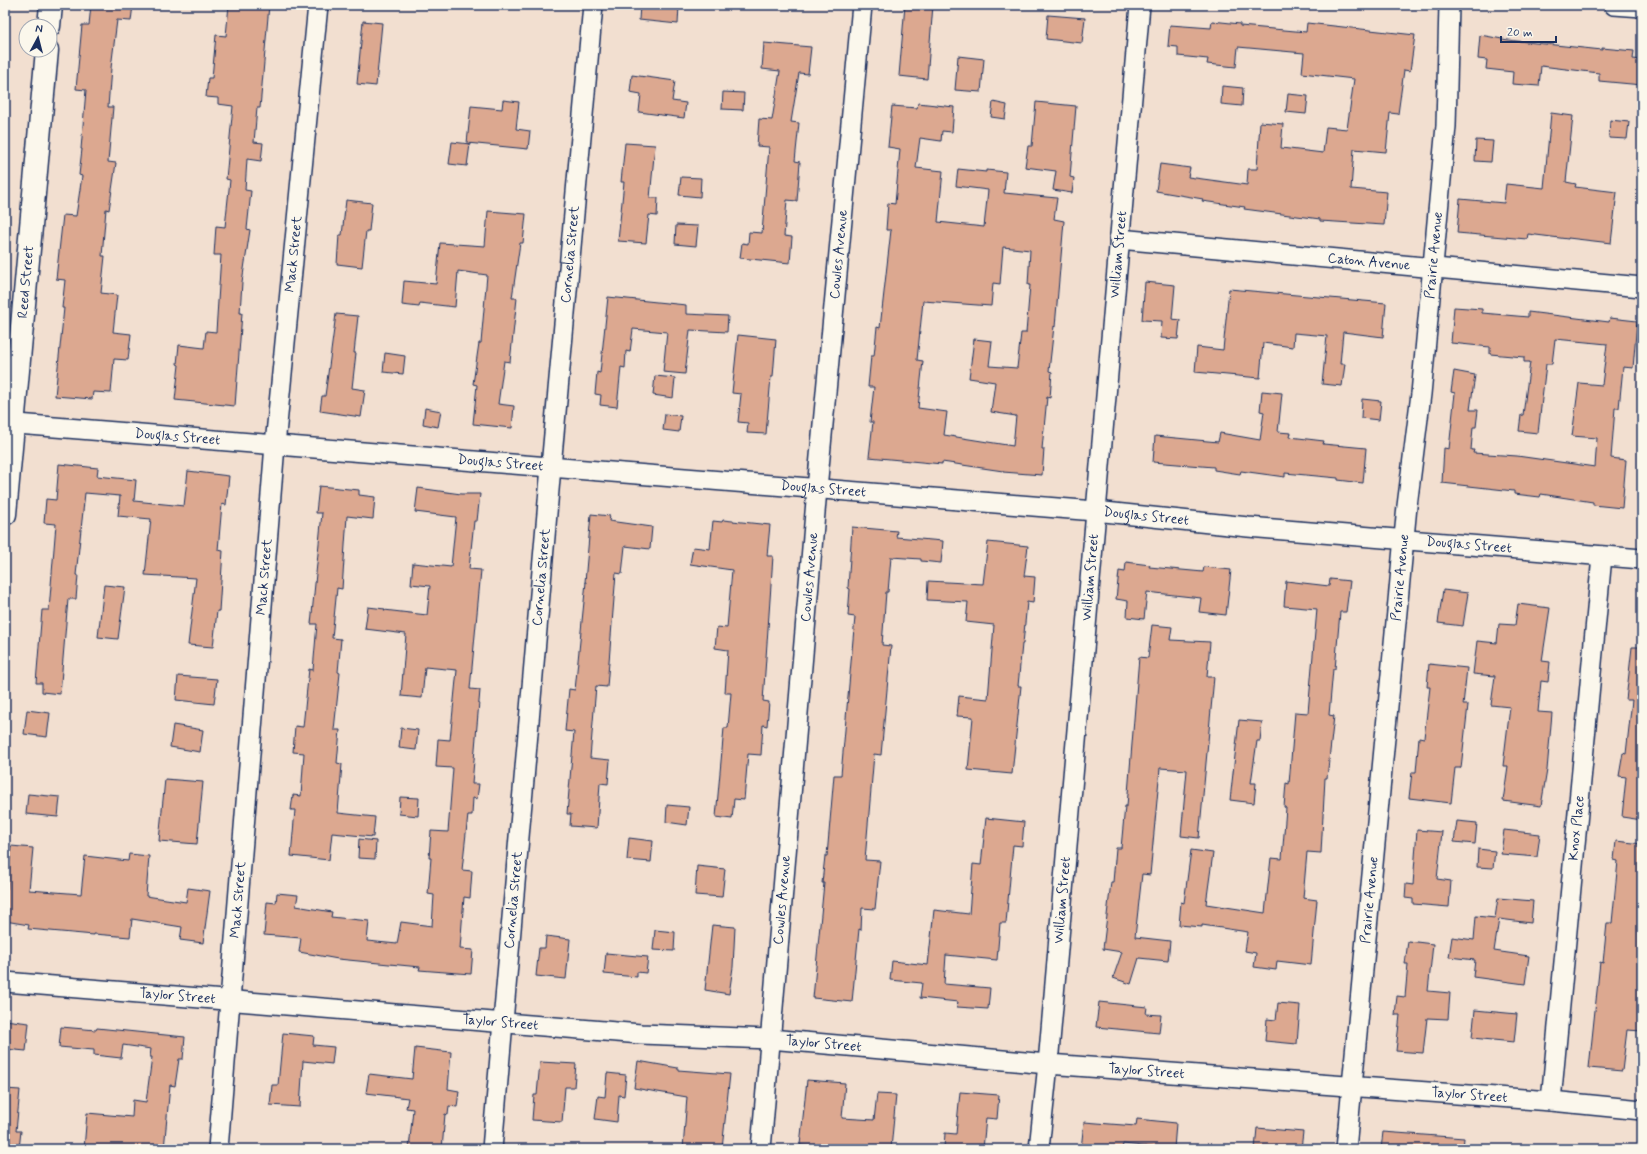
<svg xmlns="http://www.w3.org/2000/svg" width="1647" height="1154" font-family="Mynerve,sans-serif">
<rect width="100%" height="100%" fill="#f2dfd0"/>
<filter id="ink" filterUnits="userSpaceOnUse"><feTurbulence type="fractalNoise" baseFrequency=".025" numOctaves="2"/><feDisplacementMap in="SourceGraphic" scale="8" xChannelSelector="R" yChannelSelector="G"/><feConvolveMatrix kernelMatrix="1 2 1 2 8 2 1 2 1" color-interpolation-filters="sRGB"/></filter>
<g filter="url(#ink)">
<!-- building -->
<g fill="#dca890" stroke="#1b2f5e" fill-rule="evenodd">
<path d="M91,5H133L131,21L117,20L111,68L108,107H113L108,162L116,163L109,210L106,209L102,256H105L101,293L117,295L113,332L131,334L128,360L114,359L111,393L93,392L92,399L55,396L64,308H62L65,280L56,279L63,215L76,216L82,176L79,175L82,149H81L86,90L76,89L82,25H89Z"/>
<path d="M229,5H269L260,108H257L254,142L263,143L261,161L247,159L245,190L251,191L247,229L250,230L242,282L240,313H242L235,406L175,400L179,365L177,364L179,345L204,348L206,331L216,332L221,255H214L216,226L225,227L230,180L226,179L233,106L218,104V98L206,97L208,78H212L216,35L226,36Z"/>
<path d="M640,5H679L678,24L639,20Z"/>
<path d="M905,5H933L927,79L899,76Z"/>
<path d="M1048,15L1085,18L1082,43L1046,39Z"/>
<path d="M363,21L382,23L376,86L357,84Z"/>
<path d="M1212,21L1240,24V26L1306,32L1307,23L1415,35L1410,71L1404,70L1398,114L1390,113L1386,152L1354,149L1351,189L1387,192L1384,225L1320,221V219L1244,209L1245,207L1202,201L1203,199L1156,191L1160,164L1190,168L1188,177L1247,185L1248,169H1257L1260,122L1283,124L1281,148L1323,153L1326,127L1347,129L1354,79L1302,73L1304,53L1238,47L1236,67L1207,64L1208,59L1178,56V47L1168,46L1170,25L1211,28Z"/>
<path d="M1480,35L1508,40L1602,50V48L1634,51L1633,59L1642,60V85L1599,81V73L1541,66L1539,86L1512,84L1513,72L1486,69L1487,60L1478,59Z"/>
<path d="M764,43L811,47L808,74L799,73L791,122L799,123L795,161L800,162L797,201L787,200L784,236L792,237L790,263L740,258L742,243L748,244L749,232L762,233L769,147L757,146L759,119L772,120L780,71L762,69Z"/>
<path d="M958,56L984,59L981,92L955,90Z"/>
<path d="M632,75L675,81L672,101L686,103L684,118L639,112L641,94L630,92Z"/>
<path d="M1222,86L1243,88L1242,106L1221,104Z"/>
<path d="M723,92L744,93L743,110L722,109Z"/>
<path d="M1288,94L1308,96L1306,114L1286,112Z"/>
<path d="M503,100L519,102L516,129L530,131L528,149L467,143L471,106L502,109Z"/>
<path d="M993,102L1007,105L1005,119L991,117Z"/>
<path d="M1036,102L1076,106L1070,177L1074,178L1072,193L1053,190L1056,171L1025,167L1028,146H1032Z"/>
<path d="M918,103L954,107L952,132L942,131L941,141L920,138L916,168L943,171L938,222L984,227L988,190L956,186L958,169L986,172V170L1006,172L1004,193L1057,198L1054,219L1064,221L1055,327L1054,326L1049,371L1052,372L1050,398L1047,397L1042,449H1044L1042,475L1003,472V471L942,462V464L869,457L873,422H870L874,387H868L871,356H874L877,327L880,328L891,230H886L888,203L895,204L900,149L888,147L892,106L917,108ZM1003,247L1030,250L1028,285H1030L1026,333H1021L1017,368L989,366L992,341L974,339L969,378L995,382L991,412L1016,416L1013,446L944,435L947,412L918,408L923,361L917,360L923,301L991,306L993,283L1000,284Z"/>
<path d="M1551,113L1573,116L1566,182L1576,184L1575,187L1617,192L1611,243L1568,238V239L1528,234L1527,239L1457,233L1460,199L1504,203L1506,184L1544,188Z"/>
<path d="M1610,120L1629,122L1627,139L1609,138Z"/>
<path d="M1476,140L1493,141L1491,162L1475,161Z"/>
<path d="M452,142L470,144L467,166L449,164Z"/>
<path d="M625,143L655,145L650,198H658L657,216L649,215L646,243L618,241L624,182H621Z"/>
<path d="M681,177L701,178L700,197L679,195Z"/>
<path d="M346,200L372,203L369,231H366L362,267L337,264L339,235H342Z"/>
<path d="M488,211L526,214L523,243H520L512,298H517L510,362L504,361L498,404L514,406L512,428L473,424L477,385L473,384L479,343H481L487,275L458,271L455,307L420,303L419,307L402,305L404,281L436,284L440,243L485,246Z"/>
<path d="M676,225L698,226L696,246L675,244Z"/>
<path d="M1145,282L1175,285L1172,319L1180,320L1178,339L1161,338L1162,321L1142,320Z"/>
<path d="M1229,289L1386,303L1383,337L1343,332L1340,364H1345L1342,386L1322,384L1327,336L1294,333L1293,347L1263,343L1260,378L1195,372L1197,347L1223,350Z"/>
<path d="M608,297L686,305V314L728,316L727,332L690,330L685,374L663,372L667,332L633,329L630,352L626,351L625,368L621,367L617,407L600,405L601,395L595,394L597,372L600,373Z"/>
<path d="M1454,307L1482,309V313L1528,317V312L1609,322L1610,318L1637,321L1633,368L1623,367L1619,408H1615L1611,458L1626,460L1622,508L1593,505V502L1541,494L1540,497L1514,494V491L1442,483L1444,448L1449,449L1455,393L1451,392L1454,371L1475,375L1470,410H1478L1476,427H1473L1471,450H1474L1473,453L1517,456L1595,467L1597,438L1572,436L1579,383L1602,385L1607,344L1555,339L1552,364H1546L1538,433L1519,431L1521,415H1523L1530,362H1524V357L1490,354V347L1451,343Z"/>
<path d="M336,314L358,316L354,353H356L352,388L365,390L361,417L320,411L322,396H325Z"/>
<path d="M738,335L776,339L773,377H771L766,434L747,433L748,423L738,422L741,394L732,393Z"/>
<path d="M385,353L405,356L403,374L383,372Z"/>
<path d="M655,376L675,378L673,398L653,395Z"/>
<path d="M1262,391L1282,393L1278,432L1291,433L1290,437L1324,441L1323,444L1366,448L1363,483L1338,480V478L1285,473V477L1241,471L1240,474L1214,470V467L1153,462L1155,436L1218,442L1220,433L1260,440L1264,412L1260,411Z"/>
<path d="M1362,399L1381,401L1379,420L1361,418Z"/>
<path d="M425,408L441,411L438,427L423,424Z"/>
<path d="M665,414L681,416L679,432L663,430Z"/>
<path d="M59,464L98,468L97,476L136,480L134,501L184,506L188,471L229,476L226,505L222,504L218,550L223,551L219,611H217L213,647L188,645L196,578L145,575L151,519L118,516L120,496L85,493L76,575H78L76,599H68L60,694L42,692V683H36L40,634L42,610H49L56,524L44,523L46,499L56,500Z"/>
<path d="M319,486L359,490V495L375,497L373,519L347,516L342,589L337,588L332,638L341,639L338,672L340,673L334,730H340L337,763L342,764L338,813L375,817L373,837L332,833L329,860L291,856L295,810H291L293,795L301,796L304,753L293,752L295,726L303,727L309,669L313,670L317,624H311L322,513H316Z"/>
<path d="M418,488L461,494H480L477,521H474L469,569L481,570L470,689L480,690L472,784H479L477,799L473,798L472,815H468L462,870L472,871L470,898L464,897L460,949L473,950L471,974L419,970L420,967L338,959L299,952L301,938L264,935L267,902L276,903L277,893L298,895L296,906L332,912L331,917L369,921L367,941L397,944L401,922L432,926L434,895L428,894L431,858H429L431,831L448,832L453,768L436,767L438,739L450,740L457,670L425,667L422,698L401,696L406,634L365,629L368,607L385,609L384,610L427,615L430,586L411,584L413,563L451,567L456,517L415,512Z"/>
<path d="M591,514L610,516L609,521L652,527L650,549L625,546L622,574L616,573L607,687L596,686L590,758L610,760L608,784L600,783L597,828L570,826L571,814H567L574,732L565,731L569,689L575,690L586,582H585Z"/>
<path d="M723,520L770,525L767,556H773L763,701L769,702L767,726L763,725L761,755L748,754L744,800L734,799L732,819L716,817L724,728H728L731,693H725L728,650L715,648L717,627L727,628L732,570L690,564L693,547L710,549L713,521L722,522Z"/>
<path d="M852,527L897,531L896,537L943,541L941,563L921,561V559L891,557L888,592H886L882,645L891,646L881,755L874,754L865,860L880,861L875,909L862,908L861,930L859,929L852,1002L813,998L824,883H822L825,856H827L834,775H841L855,617L848,616L850,589L848,588Z"/>
<path d="M988,542L1028,546L1024,576L1035,577L1033,603L1027,602L1023,644H1022L1018,686H1021L1012,774L968,770L973,717L957,716L959,696L988,699L994,625L966,622L968,602L927,600L928,581L983,584Z"/>
<path d="M1126,562L1150,565L1149,567L1203,572L1204,567L1231,570L1226,615L1199,612L1201,598L1147,592L1144,619L1127,617L1128,601L1116,599L1119,571L1125,572Z"/>
<path d="M1330,579L1350,581L1346,612H1340L1335,669H1333L1329,715L1334,716L1327,778H1325L1321,853L1307,852L1303,898L1317,900L1311,965L1277,961L1276,970L1254,967L1256,953L1245,951L1248,932L1202,925V927L1179,925L1181,902L1184,903L1191,850L1213,853L1206,904L1265,913L1271,858L1282,859L1286,808L1284,807L1286,783L1289,784L1295,712L1308,713L1317,609L1284,606L1286,581L1329,586Z"/>
<path d="M104,585L125,587L118,639L98,637Z"/>
<path d="M1443,590L1468,593L1463,626L1438,623Z"/>
<path d="M1518,604L1550,608L1542,661L1550,662L1548,682L1541,681L1538,712L1552,713L1547,770L1541,806L1503,801L1508,766H1503L1510,707L1491,705L1495,676L1473,674L1477,641L1497,643L1499,624L1515,625Z"/>
<path d="M1152,625L1172,627L1170,640L1210,642L1207,677H1214L1199,838L1181,836L1187,770L1160,768L1150,875L1142,874L1135,937L1170,941L1168,961L1139,958L1131,984L1113,978L1122,952L1103,949L1111,882H1113L1116,848H1121L1125,806H1127L1139,657L1148,658Z"/>
<path d="M1632,647H1642V820L1622,817L1626,777L1619,776L1623,753L1626,754L1632,700H1626Z"/>
<path d="M1429,664L1467,668L1463,705H1468L1461,768H1455L1451,803L1409,798L1412,772H1416L1419,737L1424,738L1430,687H1427Z"/>
<path d="M178,676L217,679L214,704L176,700Z"/>
<path d="M27,710L50,713L47,737L24,734Z"/>
<path d="M1239,720L1262,722L1260,741H1257L1251,783H1256L1254,803L1230,800Z"/>
<path d="M173,725L203,730L200,752L170,747Z"/>
<path d="M401,728L418,730L416,750L399,748Z"/>
<path d="M165,779L203,782L197,844L159,841Z"/>
<path d="M28,794L60,797L58,817L26,814Z"/>
<path d="M400,797L419,798L418,816L399,814Z"/>
<path d="M667,805L689,807L687,825L666,822Z"/>
<path d="M986,818L1024,822L1022,846L1013,845L1006,923H1000L997,960L946,955L944,984L990,988L988,1009L957,1007L958,1002L920,998L922,983L890,980L892,961L928,965L934,910L969,914L973,864L981,865Z"/>
<path d="M1457,821L1477,823L1475,844L1454,842Z"/>
<path d="M1417,830L1442,832L1437,879L1451,881L1449,907L1413,904V899L1405,898L1406,884L1413,885Z"/>
<path d="M1504,830L1540,834L1537,857L1501,854Z"/>
<path d="M629,838L653,841L651,862L627,860Z"/>
<path d="M359,839L376,841L375,859L358,858Z"/>
<path d="M1616,841L1642,844V1031L1627,1030L1622,1071L1589,1068L1600,962L1603,963L1607,923H1612L1618,861L1614,860Z"/>
<path d="M11,846L33,848L29,890L81,894L85,856L128,861L129,854L149,856L146,896L186,902L188,888L210,891L203,943L180,940L182,927L132,919L130,937L94,934V935L28,929L29,925L5,921V888L7,889Z"/>
<path d="M1478,849L1495,851L1493,868L1477,867Z"/>
<path d="M697,866L725,869L722,897L695,895Z"/>
<path d="M1498,898L1533,901L1531,923L1499,919L1494,951L1529,956L1525,984L1473,977L1475,960L1449,957L1452,937L1474,940L1476,916L1495,918Z"/>
<path d="M712,925L735,927L733,967L729,994L705,990Z"/>
<path d="M655,930L675,932L674,951L653,950Z"/>
<path d="M546,936L570,939L566,979L536,976L539,948H545Z"/>
<path d="M1408,941L1433,944L1428,991L1450,993L1448,1019L1427,1018L1423,1053L1396,1051L1400,1015H1395L1397,996L1405,997L1408,964H1405Z"/>
<path d="M606,953L648,957L646,973L637,972V977L604,974Z"/>
<path d="M1099,1002L1147,1007L1146,1014L1161,1015L1159,1033L1096,1027Z"/>
<path d="M1278,1003L1300,1005L1297,1044L1265,1041L1267,1019L1276,1020Z"/>
<path d="M1475,1010L1517,1014L1514,1042L1472,1038Z"/>
<path d="M5,1020L29,1023L26,1051L5,1049Z"/>
<path d="M61,1027L96,1030L97,1028L185,1037L183,1059H179L175,1086L170,1085L164,1149H84L87,1113L132,1117L133,1100L146,1102L152,1057H150L151,1049L123,1045L121,1058L94,1055V1050L59,1047Z"/>
<path d="M283,1033L314,1036L313,1045L334,1047L332,1064L303,1061L300,1107L270,1105L272,1085H278Z"/>
<path d="M415,1048L451,1052L448,1089L459,1091L457,1107L449,1106L448,1115L445,1114L442,1149H409L413,1109L406,1108L408,1098L366,1093L369,1074L412,1079Z"/>
<path d="M638,1061L678,1068V1070L730,1074L722,1149H683L687,1097L634,1088Z"/>
<path d="M540,1062L576,1064L574,1087H565L562,1122L532,1120L534,1095H537Z"/>
<path d="M607,1073L626,1075L624,1096L619,1095L617,1122L595,1119L598,1096L605,1097Z"/>
<path d="M807,1080L845,1083L842,1118L874,1120L877,1094L896,1095L891,1149H846L800,1145Z"/>
<path d="M5,1089L20,1090L16,1131H21L19,1149H5Z"/>
<path d="M960,1092L999,1095L997,1119L986,1118L983,1149H944L945,1133L956,1134Z"/>
<path d="M1137,1119L1176,1123L1174,1149L1123,1144L1122,1149H1081L1084,1122L1136,1126Z"/>
<path d="M1257,1128L1303,1132L1301,1149H1255Z"/>
<path d="M1383,1132L1464,1138L1463,1149H1381Z"/>
</g>
<g fill="none" stroke-linecap="round" stroke-linejoin="round">
<!-- minor casing -->
<g stroke="#1b2f5e" stroke-width="22">
<g id="minor">
<path d="M1614,5L1642,7"/>
<path id="s1" d="M1119,239L1642,287"/>
<path id="s2" d="M5,423L1095,511L1248,527L1642,559"/>
<path id="s3" d="M5,982L641,1034L770,1039L1048,1064L1551,1101L1642,1110"/>
<path id="s4" d="M1551,1101L1602,556"/>
<path id="s5" d="M218,1149L275,445L318,5"/>
<path id="s6" d="M492,1149L551,467L593,5"/>
<path id="s7" d="M761,1149L817,489L862,5"/>
<path id="s8" d="M1039,1149L1048,1064L1140,5"/>
<path id="s9" d="M1346,1149L1407,506L1421,394L1446,126L1449,5"/>
</g>
</g>
<!-- tertiary casing -->
<g stroke="#1b2f5e" stroke-width="25">
<g id="tertiary">
<path d="M49,26L51,5"/>
<path id="s10" d="M5,514L47,50"/>
</g>
</g>
<!-- minor -->
<use href="#minor" stroke="#fbf7ec" stroke-width="19"/>
<!-- tertiary -->
<use href="#tertiary" stroke="#fbf7ec" stroke-width="22"/>
</g>
</g>
<g text-anchor="middle" dominant-baseline="central" stroke-width="3" stroke-linejoin="round" paint-order="stroke">
<!-- street labels -->
<g font-size="14" fill="#1b2f5e" stroke="#fbf7ec">
<text stroke="none"><textPath href="#s5" startOffset="898">Mack Street</textPath></text>
<text stroke="none"><textPath href="#s6" startOffset="898">Cornelia Street</textPath></text>
<text stroke="none"><textPath href="#s7" startOffset="898">Cowles Avenue</textPath></text>
<text stroke="none"><textPath href="#s8" startOffset="898">William Street</textPath></text>
<text stroke="none"><textPath href="#s9" startOffset="898">Prairie Avenue</textPath></text>
<text stroke="none"><textPath href="#s1" startOffset="251">Caton Avenue</textPath></text>
<text stroke="none"><textPath href="#s10" startOffset="233">Reed Street</textPath></text>
<text stroke="none"><textPath href="#s2" startOffset="173">Douglas Street</textPath></text>
<text stroke="none"><textPath href="#s2" startOffset="497">Douglas Street</textPath></text>
<text stroke="none"><textPath href="#s2" startOffset="821">Douglas Street</textPath></text>
<text stroke="none"><textPath href="#s2" startOffset="1145">Douglas Street</textPath></text>
<text stroke="none"><textPath href="#s2" startOffset="1469">Douglas Street</textPath></text>
<text stroke="none"><textPath href="#s5" startOffset="574">Mack Street</textPath></text>
<text stroke="none"><textPath href="#s6" startOffset="574">Cornelia Street</textPath></text>
<text stroke="none"><textPath href="#s7" startOffset="574">Cowles Avenue</textPath></text>
<text stroke="none"><textPath href="#s8" startOffset="574">William Street</textPath></text>
<text stroke="none"><textPath href="#s9" startOffset="574">Prairie Avenue</textPath></text>
<text stroke="none"><textPath href="#s4" startOffset="274">Knox Place</textPath></text>
<text stroke="none"><textPath href="#s5" startOffset="250">Mack Street</textPath></text>
<text stroke="none"><textPath href="#s6" startOffset="250">Cornelia Street</textPath></text>
<text stroke="none"><textPath href="#s7" startOffset="250">Cowles Avenue</textPath></text>
<text stroke="none"><textPath href="#s8" startOffset="250">William Street</textPath></text>
<text stroke="none"><textPath href="#s9" startOffset="250">Prairie Avenue</textPath></text>
<text stroke="none"><textPath href="#s3" startOffset="173">Taylor Street</textPath></text>
<text stroke="none"><textPath href="#s3" startOffset="497">Taylor Street</textPath></text>
<text stroke="none"><textPath href="#s3" startOffset="821">Taylor Street</textPath></text>
<text stroke="none"><textPath href="#s3" startOffset="1145">Taylor Street</textPath></text>
<text stroke="none"><textPath href="#s3" startOffset="1469">Taylor Street</textPath></text>
</g>
</g>
<!-- margin -->
<rect width="1647" height="1154" fill="none" stroke="#fbf7ec" stroke-width="20"/>
<rect x="10" y="10" width="1627" height="1134" fill="none" stroke="#1b2f5e" stroke-width="1.5" filter="url(#ink)"/>
<!-- north arrow -->
<g transform="translate(38 38) rotate(7)"><circle r="19" fill="#fbf7ec" stroke="#a1a7b3"/>
<path d="M0-3L7 15L0 10L-7 15Z" fill="#1b2f5e"/>
<text y="-6" font-size="11" font-weight="bold" text-anchor="middle" fill="#1b2f5e">N</text>
</g>
<!-- scale -->
<path d="M1501 36v6h55v-6" fill="none" stroke="#1b2f5e" stroke-width="2"/>
<text x="1507" y="36" font-size="12" fill="#1b2f5e" stroke="#fbf7ec" stroke-width="3" paint-order="stroke">20 m</text>
</svg>
